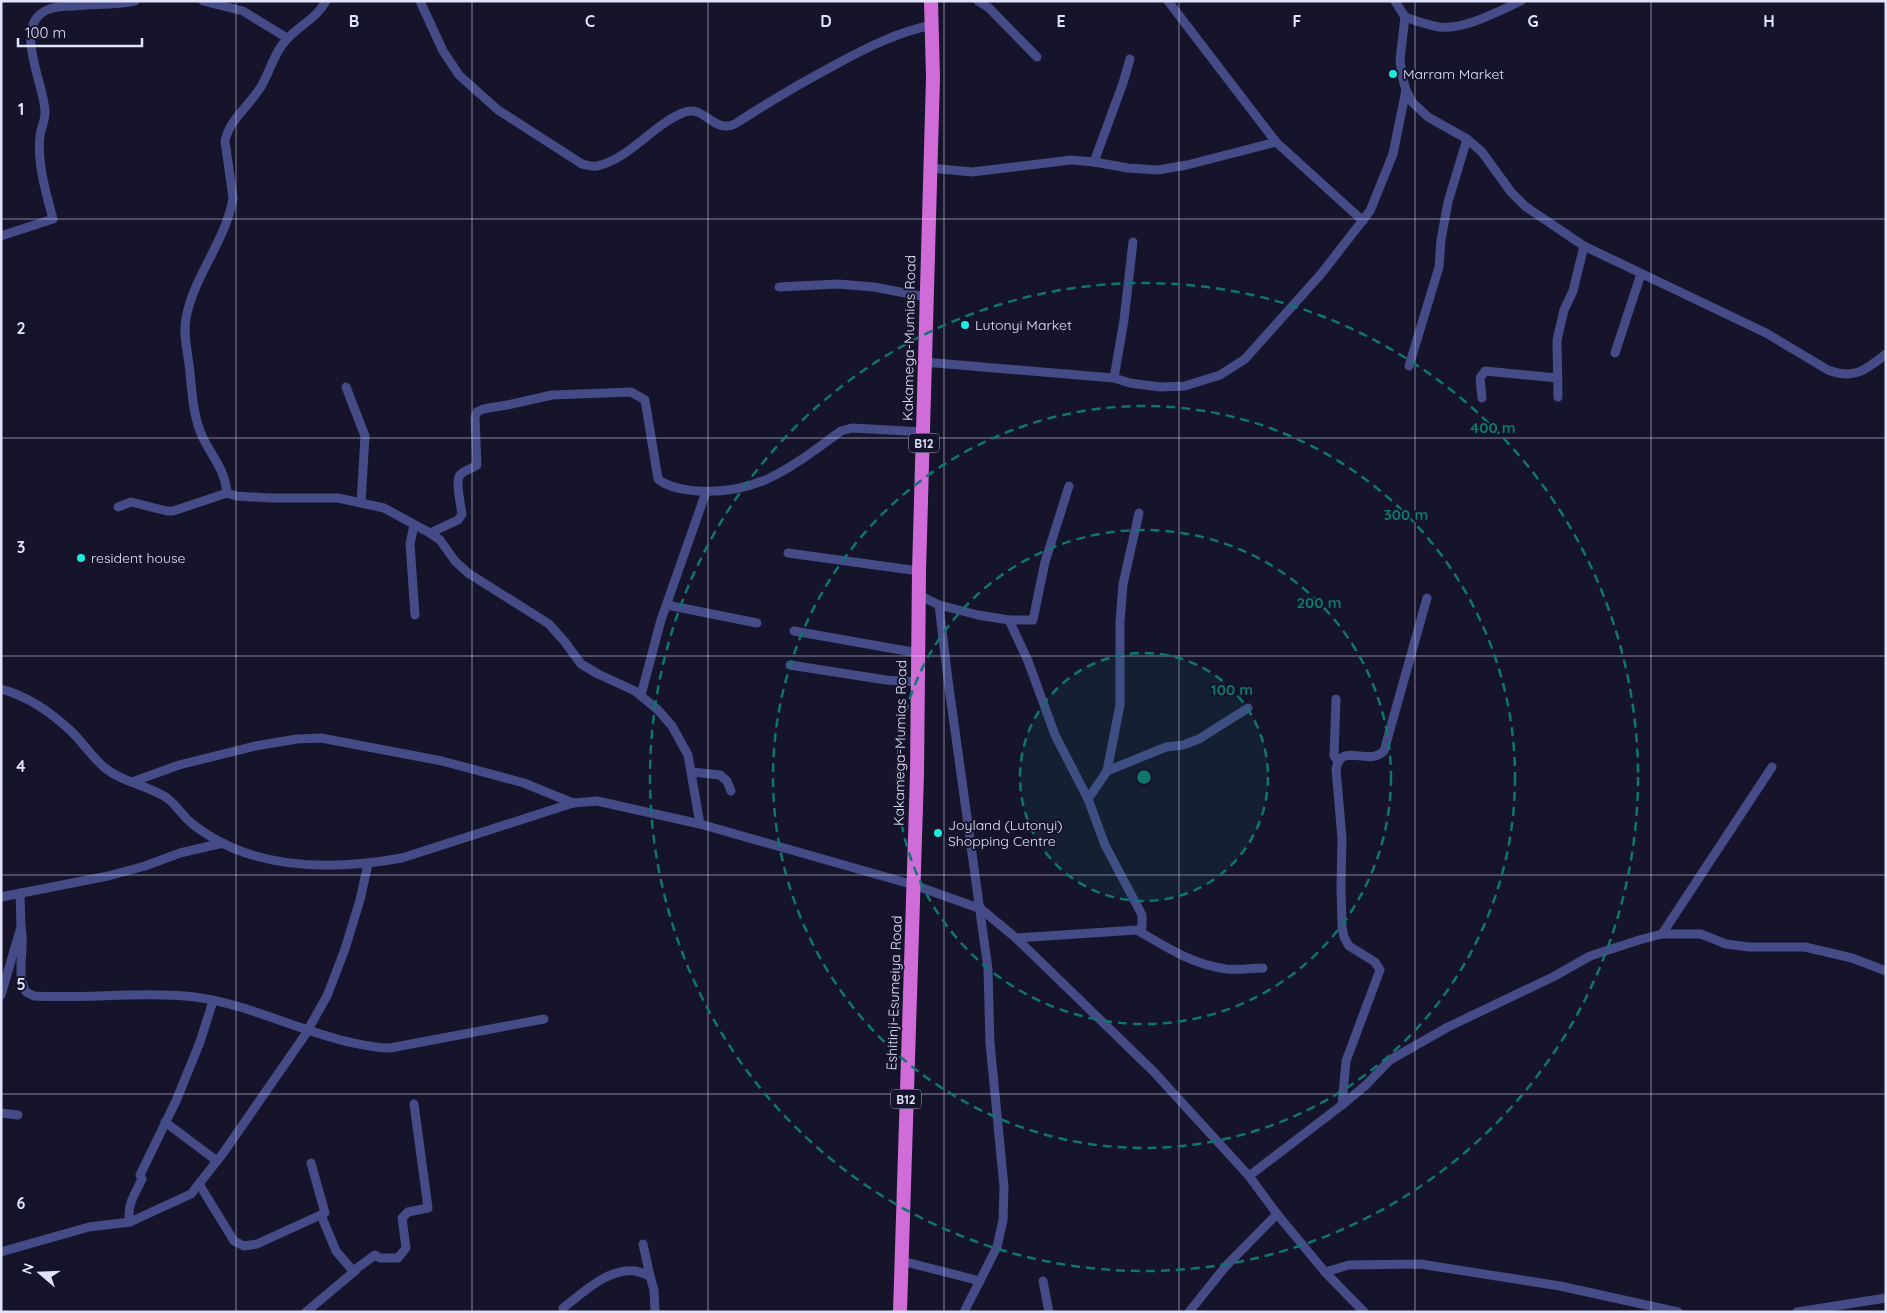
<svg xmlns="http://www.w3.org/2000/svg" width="1887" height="1313" font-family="Quicksand,sans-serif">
<rect width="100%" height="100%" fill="#15142b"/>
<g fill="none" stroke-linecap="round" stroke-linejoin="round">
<!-- minor -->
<g stroke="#444b86" stroke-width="9">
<path d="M203,1L243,11L287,38"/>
<path d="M326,1C317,18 300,25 287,39C275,51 271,68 263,83C253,103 229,119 225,141L233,198C226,241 194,275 186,318C183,333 187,349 189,364C192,388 192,415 203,438C213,458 225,470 227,493L236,496L271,498H338L384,508L430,533L440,540L455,561L468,573L549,624L565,642L581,664L598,674L635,691L658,710L672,726L688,755L700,824"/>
<path d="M420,1L443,51L459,75L498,110L582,164C587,165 592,167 597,166C631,158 653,124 685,112C702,106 711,127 727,126C730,126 735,124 738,122C769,102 801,83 833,66C864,49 897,32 932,25"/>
<path d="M978,1L989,8L1037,57"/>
<path d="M1168,1L1276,142L1363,221"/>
<path d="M1395,1L1405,17L1400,60L1402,76L1406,90L1412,102L1428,117L1467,139L1482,152L1511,192L1526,207L1584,246L1766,333L1828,370C1854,380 1866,370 1886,354"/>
<path d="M1405,17C1416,21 1428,25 1439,27C1464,30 1499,11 1521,1"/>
<path d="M1094,162L1123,83L1130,59"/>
<path d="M930,168L972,172L1071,160L1094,162L1128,168L1158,170L1187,165L1276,142"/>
<path d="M1,236L53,219C46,193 37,163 40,136C41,128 45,121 45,113C46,87 11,26 47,10C55,6 65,6 74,6C94,4 115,5 135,1"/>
<path d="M779,287L838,284L874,287L926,297"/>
<path d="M1615,353L1641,274"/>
<path d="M924,362L1114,378L1130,383L1160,387L1185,386L1220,375L1245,359L1321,274L1370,211L1393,154L1406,90"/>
<path d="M1409,366L1439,267L1441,240L1448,202L1467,139"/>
<path d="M1114,378L1124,320L1133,242"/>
<path d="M346,387L365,436L361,503"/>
<path d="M1558,397L1557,340L1564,310L1573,291L1584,246"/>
<path d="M1482,398L1480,378L1485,371L1558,378"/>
<path d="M118,507L131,502L167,511H173L227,493"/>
<path d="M414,525L410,544L415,615"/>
<path d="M430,533L458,520L462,514C461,506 455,481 460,475C464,470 472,469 477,465L475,418L477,412L483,409L507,405L552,395L631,392L645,400L658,479C669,488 684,490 698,491C760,495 794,465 841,431L852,428L924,432"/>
<path d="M788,553L919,571"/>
<path d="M919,595L939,605L948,680L988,969L990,1043L1004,1187L1003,1220L997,1247L964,1312"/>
<path d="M667,605L757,623"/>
<path d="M939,605L978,615L1009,620"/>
<path d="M794,631L918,653"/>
<path d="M790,665L886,680L918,682"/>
<path d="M1,689C28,696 52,713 72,732C83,743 93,758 105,768C123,783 148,785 167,798C175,804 181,813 188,820C195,827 205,833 213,838C269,871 340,869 402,858L573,803L597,801L700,824L914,885L981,909L1016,938L1153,1071L1249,1176L1277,1214L1325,1272L1364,1312"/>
<path d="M641,695L661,620L706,492"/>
<path d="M1336,699L1334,756L1338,761"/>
<path d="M1107,771L1166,747L1183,745L1199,739L1248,708"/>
<path d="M692,772L720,775L727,781L731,791"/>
<path d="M132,782L179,765L255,746L297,739L321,738L442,761L524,783L573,803"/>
<path d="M1088,799L1107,771L1120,705V622L1123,584L1139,513"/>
<path d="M1,897L108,876L145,866L180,853L223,843"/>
<path d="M21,927C26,948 15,972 26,992L34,996C87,999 141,991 195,997C248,1004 297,1030 349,1042C363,1045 376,1048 390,1048L544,1019"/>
<path d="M1137,930C1166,947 1193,965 1227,969C1239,970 1251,968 1263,968"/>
<path d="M1662,934L1772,767"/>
<path d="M1016,938L1137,930L1142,927V915L1105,845L1088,799L1055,735L1028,661L1009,620H1033L1045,562L1069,486"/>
<path d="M1,995L21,927L20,893"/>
<path d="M1342,1105L1346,1061L1380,970L1375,962L1349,946L1344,937L1342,927L1341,886L1342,838L1336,769C1342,741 1368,767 1384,751L1427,598"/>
<path d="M1,1113L18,1115"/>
<path d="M165,1122L217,1161"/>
<path d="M1249,1176L1342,1105L1366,1085L1390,1060L1448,1027L1553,977L1590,956L1639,940L1662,934H1701L1726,944L1749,947H1805L1852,958L1886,971"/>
<path d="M199,1184L234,1241L244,1246L257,1244L325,1213L311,1163"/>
<path d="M321,1215L336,1251L353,1271L375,1255L380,1258H398L406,1248L402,1218L408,1212L428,1208L414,1104"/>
<path d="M130,1222C126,1206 135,1194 142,1179L140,1175L176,1101L200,1042L213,1001"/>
<path d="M643,1244L650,1276"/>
<path d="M1,1252L89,1227L130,1222L191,1194L224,1152L305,1035L327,996L345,949L360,900L368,864"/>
<path d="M902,1261L980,1281"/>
<path d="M1325,1272L1349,1265L1420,1264L1560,1286L1678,1312"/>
<path d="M1043,1281L1049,1312"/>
<path d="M563,1308C583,1293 607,1268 635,1271C640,1272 645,1274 650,1276L654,1290L655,1312"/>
<path d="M306,1312L356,1270"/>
<path d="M1189,1312L1225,1267L1277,1214"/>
<path d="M1797,1312L1886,1298"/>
</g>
<!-- trunk -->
<path stroke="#d06cd8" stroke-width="14" d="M900,1312L917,774L919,571L933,78L931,1"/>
</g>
<!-- grid -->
<path fill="none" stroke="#e1e2fc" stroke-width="1" stroke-opacity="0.55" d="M236,1V1312M472,1V1312M708,1V1312M944,1V1312M1179,1V1312M1415,1V1312M1651,1V1312M1,219H1886M1,438H1886M1,656H1886M1,875H1886M1,1094H1886"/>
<!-- distance rings -->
<circle cx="1144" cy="777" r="124" fill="#0f766e" fill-opacity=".12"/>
<g fill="none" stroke="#0f766e" stroke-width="2.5" stroke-dasharray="9 6">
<circle cx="1144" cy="777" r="124"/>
<circle cx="1144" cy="777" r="247"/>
<circle cx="1144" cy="777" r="371"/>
<circle cx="1144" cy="777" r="494"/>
</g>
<!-- markers -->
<g fill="#1eebe0" stroke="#15142b" stroke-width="2">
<circle cx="1393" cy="74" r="5"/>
<circle cx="965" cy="325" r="5"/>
<circle cx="81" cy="558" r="5"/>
<circle cx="938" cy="833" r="5"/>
</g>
<g text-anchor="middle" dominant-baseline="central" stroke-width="4" stroke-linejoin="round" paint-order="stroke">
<!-- shield labels -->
<g fill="#15142b" stroke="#a4a4bd" stroke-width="1">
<rect x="909" y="433.5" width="30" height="19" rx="4"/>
<rect x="891" y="1089.5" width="30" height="19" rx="4"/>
</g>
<g font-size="12" font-weight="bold" fill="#e1e2fc">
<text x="924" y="443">B12</text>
<text x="906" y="1099">B12</text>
</g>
<!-- poi labels -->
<g font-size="14" fill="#e1e2fc" stroke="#15142b" text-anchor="start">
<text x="1403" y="74">Marram Market</text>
<text x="975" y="325">Lutonyi Market</text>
<text x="91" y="558">resident house</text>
<text x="948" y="825">Joyland (Lutonyi)<tspan x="948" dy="16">Shopping Centre</tspan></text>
</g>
<!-- street labels -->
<g font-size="14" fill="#e1e2fc" stroke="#15142b">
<text transform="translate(909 338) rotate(-89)">Kakamega-Mumias Road</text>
<text transform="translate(900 743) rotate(-89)">Kakamega-Mumias Road</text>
<text transform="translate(894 993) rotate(-88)">Eshitinji-Esumeiya Road</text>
</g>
</g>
<g font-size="16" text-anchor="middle" font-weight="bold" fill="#e1e2fc" stroke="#15142b" stroke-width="4" stroke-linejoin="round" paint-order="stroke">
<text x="354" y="27">B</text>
<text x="590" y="27">C</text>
<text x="826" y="27">D</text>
<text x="1061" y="27">E</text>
<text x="1297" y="27">F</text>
<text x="1533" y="27">G</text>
<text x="1769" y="27">H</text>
<text x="21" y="115">1</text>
<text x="21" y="334">2</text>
<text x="21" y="553">3</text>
<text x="21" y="772">4</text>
<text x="21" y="990">5</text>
<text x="21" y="1209">6</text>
</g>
<circle cx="1144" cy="777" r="8" fill="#0f766e" stroke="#15142b" stroke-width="2.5"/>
<g font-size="15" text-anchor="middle" font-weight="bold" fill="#0f766e" stroke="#15142b" stroke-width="4" stroke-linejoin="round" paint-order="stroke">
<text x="1493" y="433">400 m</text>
<text x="1406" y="520">300 m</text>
<text x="1319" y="608">200 m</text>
<text x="1232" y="695">100 m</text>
</g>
<!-- border -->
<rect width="1887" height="1313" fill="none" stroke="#e1e2fc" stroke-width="5"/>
<!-- north arrow -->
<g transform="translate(40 1273) rotate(289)" stroke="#15142b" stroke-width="4" paint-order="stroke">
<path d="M0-4L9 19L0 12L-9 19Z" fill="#e1e2fc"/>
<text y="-8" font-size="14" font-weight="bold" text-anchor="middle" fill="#e1e2fc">N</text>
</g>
<!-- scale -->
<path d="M18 38v8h124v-8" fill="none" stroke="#e1e2fc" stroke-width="2.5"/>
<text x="25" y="38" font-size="15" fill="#e1e2fc" stroke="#15142b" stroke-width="4" paint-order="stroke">100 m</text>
</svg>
